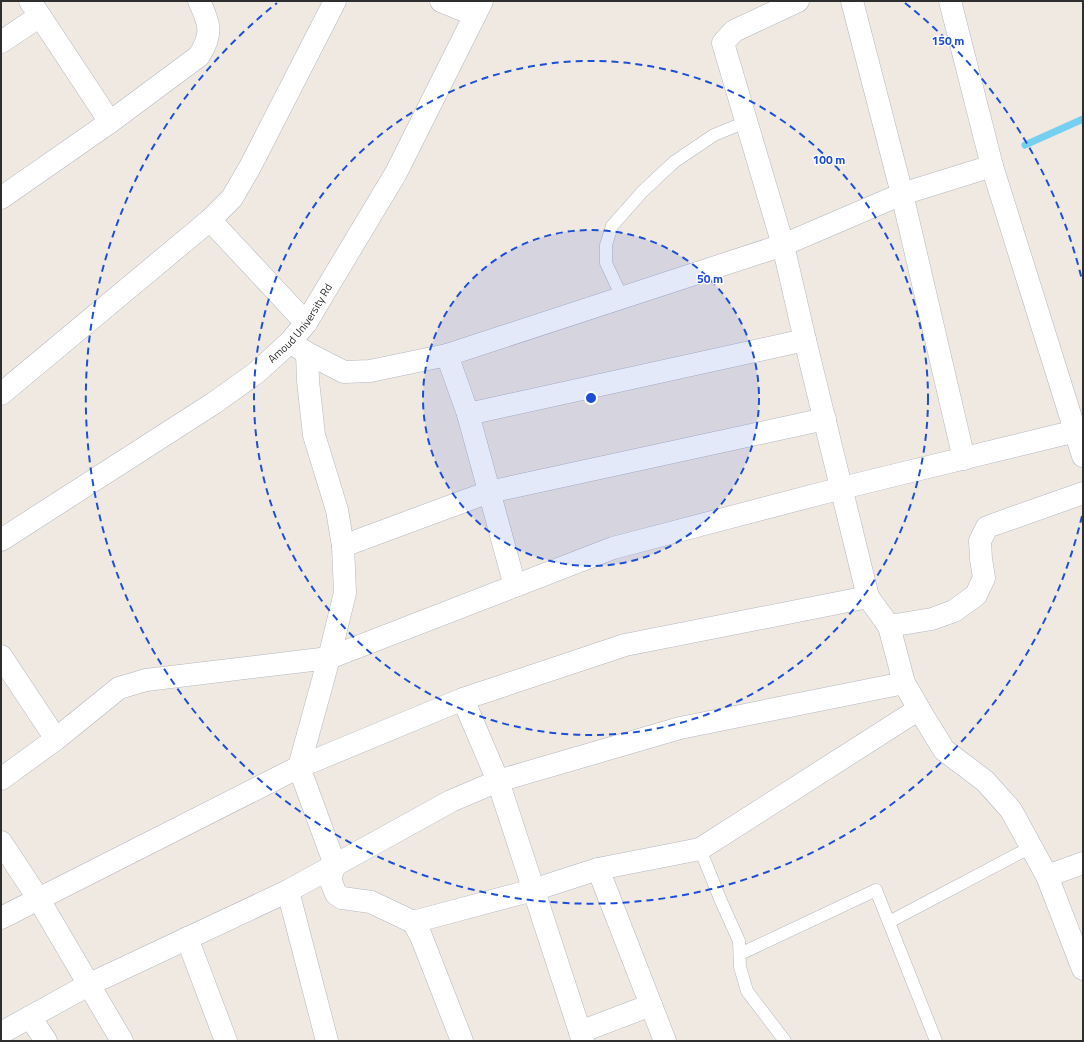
<svg xmlns="http://www.w3.org/2000/svg" width="1084" height="1042" font-family="'Titillium Web',sans-serif">
<rect width="100%" height="100%" fill="#efe9e1"/>
<g fill="none" stroke-linecap="round" stroke-linejoin="round">
<!-- stream -->
<path stroke="#75cff0" stroke-width="7" d="M1025,145L1083,119"/>
<!-- lane casing -->
<g stroke="#b4b7c1" stroke-width="13">
<g id="lane">
<path d="M622,297L606,263V245L612,226L642,192L674,162L714,135L746,122"/>
<path d="M700,849L721,901L739,941L740,967L747,991L785,1041"/>
<path d="M889,922L1031,847"/>
<path d="M740,954L876,890L936,1041"/>
</g>
</g>
<!-- street casing -->
<g stroke="#b4b7c1" stroke-width="23">
<g id="street">
<path d="M30,1L110,122"/>
<path d="M441,1L475,15"/>
<path d="M798,1L734,31L723,43L783,245L805,340L868,597L889,626L904,683L922,714L944,750L985,781L1011,810L1047,876L1083,969"/>
<path d="M852,1L902,194L964,459"/>
<path d="M950,1L992,166L1083,456"/>
<path d="M1,42L40,16"/>
<path d="M1,198L110,122L199,56C213,34 210,24 199,1"/>
<path d="M210,220L306,323"/>
<path d="M290,342L307,353L344,372L370,371L447,355L783,245L902,194L992,166"/>
<path d="M307,353L308,381L314,435L337,510L343,546L345,593L329,658L299,767L335,865L330,879L336,894L342,898L371,902L413,922L421,936L462,1041"/>
<path d="M447,355L468,414L515,586"/>
<path d="M1,394L210,220L232,198L250,167L335,1"/>
<path d="M468,414L805,340"/>
<path id="s1" d="M1,540L214,403L256,373L290,342L306,323L396,173L482,1"/>
<path d="M343,546L489,492L825,419"/>
<path d="M889,626L932,619L954,611L976,595L984,578L981,559L980,541L987,527L1083,493"/>
<path d="M1,656L56,739"/>
<path d="M463,699L498,781L583,1041"/>
<path d="M1,779L56,739L119,688L146,680L329,658L613,548L842,488L1076,431"/>
<path d="M1,842L38,898L122,1041"/>
<path d="M598,869L665,1041"/>
<path d="M1047,876L1083,863"/>
<path d="M288,891L327,1041"/>
<path d="M1,918L299,767L463,699L625,645L868,597"/>
<path d="M413,922L533,890L598,869L700,849L919,709"/>
<path d="M187,938L226,1041"/>
<path d="M30,1017L46,1041"/>
<path d="M580,1032L651,1005"/>
<path d="M1,1033L90,984L288,891L451,801L498,781L680,728L904,683"/>
</g>
</g>
<!-- lane -->
<use href="#lane" stroke="#fff" stroke-width="12"/>
<!-- street -->
<use href="#street" stroke="#fff" stroke-width="22"/>
</g>
<!-- distance rings -->
<circle cx="591" cy="398" r="168" fill="#1d4ed8" fill-opacity=".12"/>
<g fill="none" stroke="#1d4ed8" stroke-width="2" stroke-dasharray="7 5">
<circle cx="591" cy="398" r="168"/>
<circle cx="591" cy="398" r="337"/>
<path d="M1082 516A505 505 0 1 1 277 3M905 3A505 505 0 0 1 1082 280"/>
</g>
<g text-anchor="middle" dominant-baseline="central" stroke-width="3" stroke-linejoin="round" paint-order="stroke">
<!-- street labels -->
<g font-size="11" fill="#2e2e2e" stroke="#fff">
<text stroke="none"><textPath href="#s1" startOffset="372">Amoud University Rd</textPath></text>
</g>
</g>
<circle cx="591" cy="398" r="6" fill="#1d4ed8" stroke="#fff" stroke-width="2"/>
<g font-size="12" text-anchor="middle" font-weight="bold" fill="#1d4ed8" stroke="#fff" stroke-width="3" stroke-linejoin="round" paint-order="stroke">
<text x="948" y="45">150 m</text>
<text x="829" y="164">100 m</text>
<text x="710" y="283">50 m</text>
</g>
<!-- border -->
<rect width="1084" height="1042" fill="none" stroke="#2e2e2e" stroke-width="4"/>
</svg>
